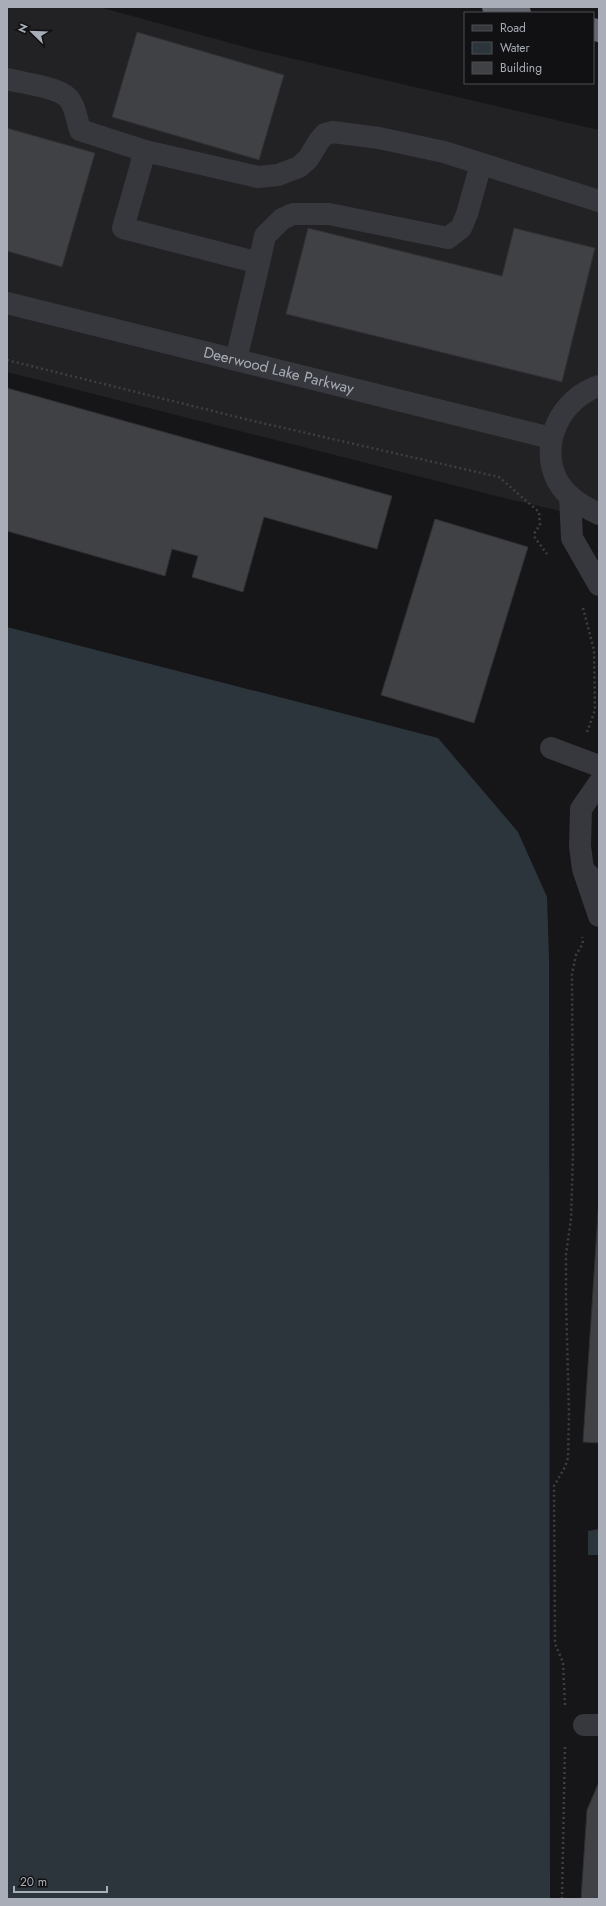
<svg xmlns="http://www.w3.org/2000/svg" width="606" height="1906" font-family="Jost,sans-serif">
<rect width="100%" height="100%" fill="#161618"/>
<!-- built -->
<path fill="#222225" d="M7,7H99L256,50L599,130V520L504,498L7,372Z"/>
<!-- water -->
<g fill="#2c343c">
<path d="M7,627L438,738L518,832L547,897L549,958L550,1899H7Z"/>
<path d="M599,1529V1555H588V1531Z"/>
</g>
<!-- building -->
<g fill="#404145" stroke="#303034">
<path d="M137,32L284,75L259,160L112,117Z"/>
<path d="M7,128L95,153L62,267L7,251Z"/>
<path d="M308,228L502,276L514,228L595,248L562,382L286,314Z"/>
<path d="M7,388L392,496L377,549L264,517L243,592L192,577L198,556L172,549L165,576L7,531Z"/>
<path d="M435,519L528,547L474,723L381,695Z"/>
<path d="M599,1198V1443L583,1442Z"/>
<path d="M599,1782V1899H581L587,1810Z"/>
</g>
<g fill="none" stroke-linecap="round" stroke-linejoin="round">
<!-- path -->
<g stroke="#3d3f44" stroke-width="2.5" stroke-dasharray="2 3" stroke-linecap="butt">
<path d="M7,360L249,420L499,477L539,512L540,525L535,532V538L547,554"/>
<path d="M583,608L594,650L595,710L587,732"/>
<path d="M565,1705L563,1662L555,1644L554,1486L565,1467L568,1458L569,1414L566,1299V1254L571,1219L573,1153L572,974L576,955L583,943L582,937"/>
<path d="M562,1899L565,1746"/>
</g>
<!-- minor -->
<g stroke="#37383d" stroke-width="22">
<path d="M7,79C22,83 57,87 67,97C75,104 77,120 80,130L145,151"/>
<path d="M259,263L265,236L282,219L293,214H329L448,238L461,228L467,214L481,164"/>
<path id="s1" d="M7,303L551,438"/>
<path d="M236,360L259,263L123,228L145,151L258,177L278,175L299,167L308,159L319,141L325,134L333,132L379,138L444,152L599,201"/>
<path d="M599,386C561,398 539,443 557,480C566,497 582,506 599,514"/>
<path d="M570,496L572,538L599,585"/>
<path d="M551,748L599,766"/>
<path d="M599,783L581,809L580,846L583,869L599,886"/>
<path d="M584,872L599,916"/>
<path d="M584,1725H599"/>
</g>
<!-- highway -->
<g stroke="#63666e" stroke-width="22">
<path d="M493,7L520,13"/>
<path d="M593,29L599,31"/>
</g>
</g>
<g text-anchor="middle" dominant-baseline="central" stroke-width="3" stroke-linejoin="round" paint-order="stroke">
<!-- street labels -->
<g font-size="15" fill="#a8adb8" stroke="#111113">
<text stroke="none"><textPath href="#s1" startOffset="280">Deerwood Lake Parkway</textPath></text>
</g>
</g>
<!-- border -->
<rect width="606" height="1906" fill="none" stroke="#a8adb8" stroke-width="16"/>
<!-- legend -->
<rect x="464" y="12" width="130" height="72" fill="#111113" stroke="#4d4f55"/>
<rect x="472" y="25" width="20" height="6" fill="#37383d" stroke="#4d4f55"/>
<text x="500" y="32" font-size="12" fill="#a8adb8">Road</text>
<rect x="472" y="42" width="20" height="12" fill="#2c343c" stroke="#4d4f55"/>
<text x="500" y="52" font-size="12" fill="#a8adb8">Water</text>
<rect x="472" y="62" width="20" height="12" fill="#404145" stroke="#4d4f55"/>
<text x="500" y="72" font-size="12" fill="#a8adb8">Building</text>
<!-- north arrow -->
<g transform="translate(32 32) rotate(293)" stroke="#111113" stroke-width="3" paint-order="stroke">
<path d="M0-3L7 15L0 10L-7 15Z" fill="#a8adb8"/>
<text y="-6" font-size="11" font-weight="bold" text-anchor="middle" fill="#a8adb8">N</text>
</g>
<!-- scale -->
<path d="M14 1886v6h93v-6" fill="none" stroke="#a8adb8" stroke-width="2"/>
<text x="20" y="1886" font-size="12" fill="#a8adb8" stroke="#111113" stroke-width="3" paint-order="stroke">20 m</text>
</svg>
